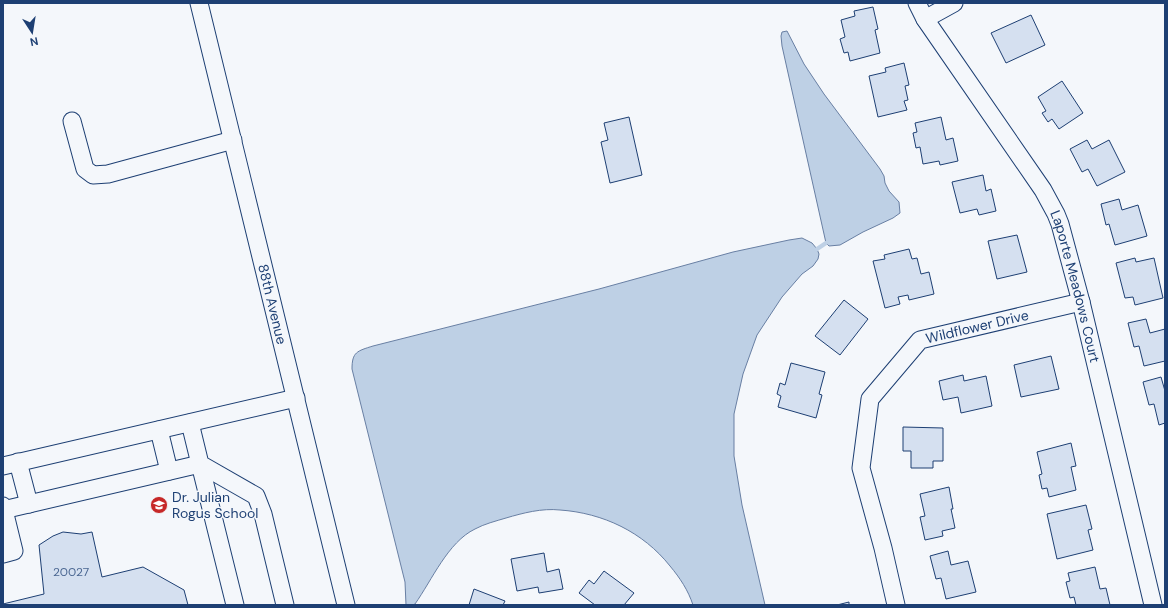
<svg xmlns="http://www.w3.org/2000/svg" width="1168" height="608" font-family="'DM Sans',sans-serif">
<rect width="100%" height="100%" fill="#f4f7fb"/>
<!-- water -->
<g fill="#bed0e5" stroke="#687fa3">
<path d="M787,31L804,64L824,94L880,169L884,176L885,183L889,191L899,202L900,213L893,218L863,232L840,245L829,246L826,243L782,46L781,36L782,32Z"/>
<path d="M802,238L812,243L817,249L819,254L818,259L813,266L802,274L782,297L757,335L743,374L734,414V456L742,505L765,605H693C688,590 680,578 670,566C643,532 603,513 560,510C542,508 523,513 506,518C496,521 484,524 475,529C448,542 432,580 415,604L413,605H406L405,582L352,369C352,352 357,351 373,346L599,289L733,252L789,240Z"/>
</g>
<g fill="none" stroke-linecap="round" stroke-linejoin="round">
<!-- stream -->
<path stroke="#bed0e5" stroke-width="4.5" d="M817,249L826,243"/>
</g>
<!-- building -->
<g fill="#d5e0f0" stroke="#1d3f73">
<path d="M873,7L878,29L875,30L880,53L850,61L848,52L844,53L840,39L845,37L841,20L855,16L854,11Z"/>
<path d="M1031,15L1045,45L1006,63L991,33Z"/>
<path d="M904,63L909,85L905,86L908,100L904,101L907,110L878,117L869,76L886,72L885,68Z"/>
<path d="M1062,81L1083,113L1059,129L1052,119L1048,122L1042,113L1046,111L1038,97Z"/>
<path d="M629,117L642,175L610,183L601,142L608,140L604,123Z"/>
<path d="M941,117L946,140L953,138L958,161L940,165L939,161L923,164L920,147L916,148L913,133L917,132L915,123Z"/>
<path d="M1087,140L1092,149L1109,140L1125,172L1097,186L1088,169L1082,172L1070,149Z"/>
<path d="M983,175L986,191L991,189L996,211L979,215L977,209L960,213L952,182Z"/>
<path d="M1119,199L1122,210L1138,205L1147,236L1115,245L1109,224L1106,225L1101,204Z"/>
<path d="M1017,235L1027,272L997,279L988,241Z"/>
<path d="M909,249L912,259L917,258L921,274L929,272L934,294L909,300L908,295L898,297L900,304L885,308L873,261L885,259L884,255Z"/>
<path d="M1135,258L1136,262L1154,258L1163,298L1135,305L1133,297L1125,298L1116,263Z"/>
<path d="M844,300L868,319L840,355L815,336Z"/>
<path d="M1146,319L1150,333L1165,329V361L1144,366L1139,346L1134,347L1128,323Z"/>
<path d="M1051,356L1059,389L1021,397L1014,365Z"/>
<path d="M791,363L825,372L819,394L822,395L816,418L778,407L781,396L777,394L780,383L785,385Z"/>
<path d="M963,375L964,381L986,376L992,406L961,413L958,397L943,400L939,381Z"/>
<path d="M1161,377L1165,391V423L1159,425L1154,404L1149,405L1143,382Z"/>
<path d="M903,427L943,428V461H933V468H911V451H903Z"/>
<path d="M1071,443L1076,466L1071,467L1076,490L1049,497L1047,488L1042,489L1039,475L1042,474L1037,452Z"/>
<path d="M949,487L953,509H951L955,528L942,531L943,536L925,540L920,517L925,516L920,494Z"/>
<path d="M1086,505L1092,529L1088,530L1093,550L1057,559L1047,514Z"/>
<path d="M63,532L81,534L92,532L102,577L143,567L184,590L188,605H3V604L44,594L39,545L53,536Z"/>
<path d="M948,551L951,565L968,561L976,592L946,599L941,578L936,579L930,556Z"/>
<path d="M544,553L547,572L559,569L563,589L539,593L538,587L517,591L511,559Z"/>
<path d="M1095,567L1100,589L1106,588L1110,605H1076L1074,597L1070,598L1066,582L1070,581L1068,573Z"/>
<path d="M604,571L634,593L624,605H595L579,593L589,580L594,584Z"/>
<path d="M474,589L505,601L503,605H469Z"/>
<path d="M849,602V605H837Z"/>
</g>
<g fill="none" stroke-linecap="round" stroke-linejoin="round">
<!-- minor casing -->
<g stroke="#1d3f73" stroke-width="19">
<g id="minor">
<path id="s1" d="M199,3L346,605"/>
<path id="s2" d="M917,3L925,19L1043,190L1056,214L1060,224L1081,302L1153,605"/>
<path d="M925,19L954,3"/>
<path d="M72,121L85,169L93,175L108,174L233,140"/>
<path d="M190,423L200,464L256,496L263,514L285,605"/>
<path d="M159,430L169,471"/>
<path d="M18,462L29,504"/>
<path d="M3,466L296,398"/>
<path d="M3,506L14,551L3,554"/>
<path d="M3,510L200,464L235,605"/>
<path id="s3" d="M896,605L883,548L861,468L870,399L920,340L1081,302"/>
</g>
</g>
<!-- minor -->
<use href="#minor" stroke="#f4f7fb" stroke-width="17"/>
</g>
<!-- icons -->
<defs>
<g id="school-disc" transform="scale(0.9)"><circle r="9.5" fill="#c62828" stroke="#f4f7fb"/><path d="M0-5L7-2L0 1L-7-2ZM-4 1L0 2.5L4 1V4Q0 6-4 4Z" fill="#fff"/></g>
</defs>
<g fill-rule="evenodd">
<use href="#school-disc" x="159" y="505"/>
</g>
<g text-anchor="middle" dominant-baseline="central" stroke-width="3" stroke-linejoin="round" paint-order="stroke">
<!-- number labels -->
<g font-size="12" fill="#4b6792">
<text x="71" y="572">20027</text>
</g>
<!-- street labels -->
<g font-size="14" fill="#1d3f73" stroke="#f4f7fb">
<text stroke="none"><textPath href="#s2" startOffset="328">Laporte Meadows Court</textPath></text>
<text stroke="none"><textPath href="#s1" startOffset="310">88th Avenue</textPath></text>
<text stroke="none"><textPath href="#s3" startOffset="347">Wildflower Drive</textPath></text>
</g>
<!-- poi labels -->
<g font-size="14" fill="#1d3f73" stroke="#f4f7fb" text-anchor="start">
<text x="172" y="497">Dr. Julian<tspan x="172" dy="16">Rogus School</tspan></text>
</g>
</g>
<!-- border -->
<rect width="1168" height="608" fill="none" stroke="#1d3f73" stroke-width="8"/>
<!-- north arrow -->
<g transform="translate(32 32) rotate(168)" stroke="#f4f7fb" stroke-width="3" paint-order="stroke">
<path d="M0-3L7 15L0 10L-7 15Z" fill="#1d3f73"/>
<text y="-6" font-size="11" font-weight="bold" text-anchor="middle" fill="#1d3f73">N</text>
</g>
</svg>
